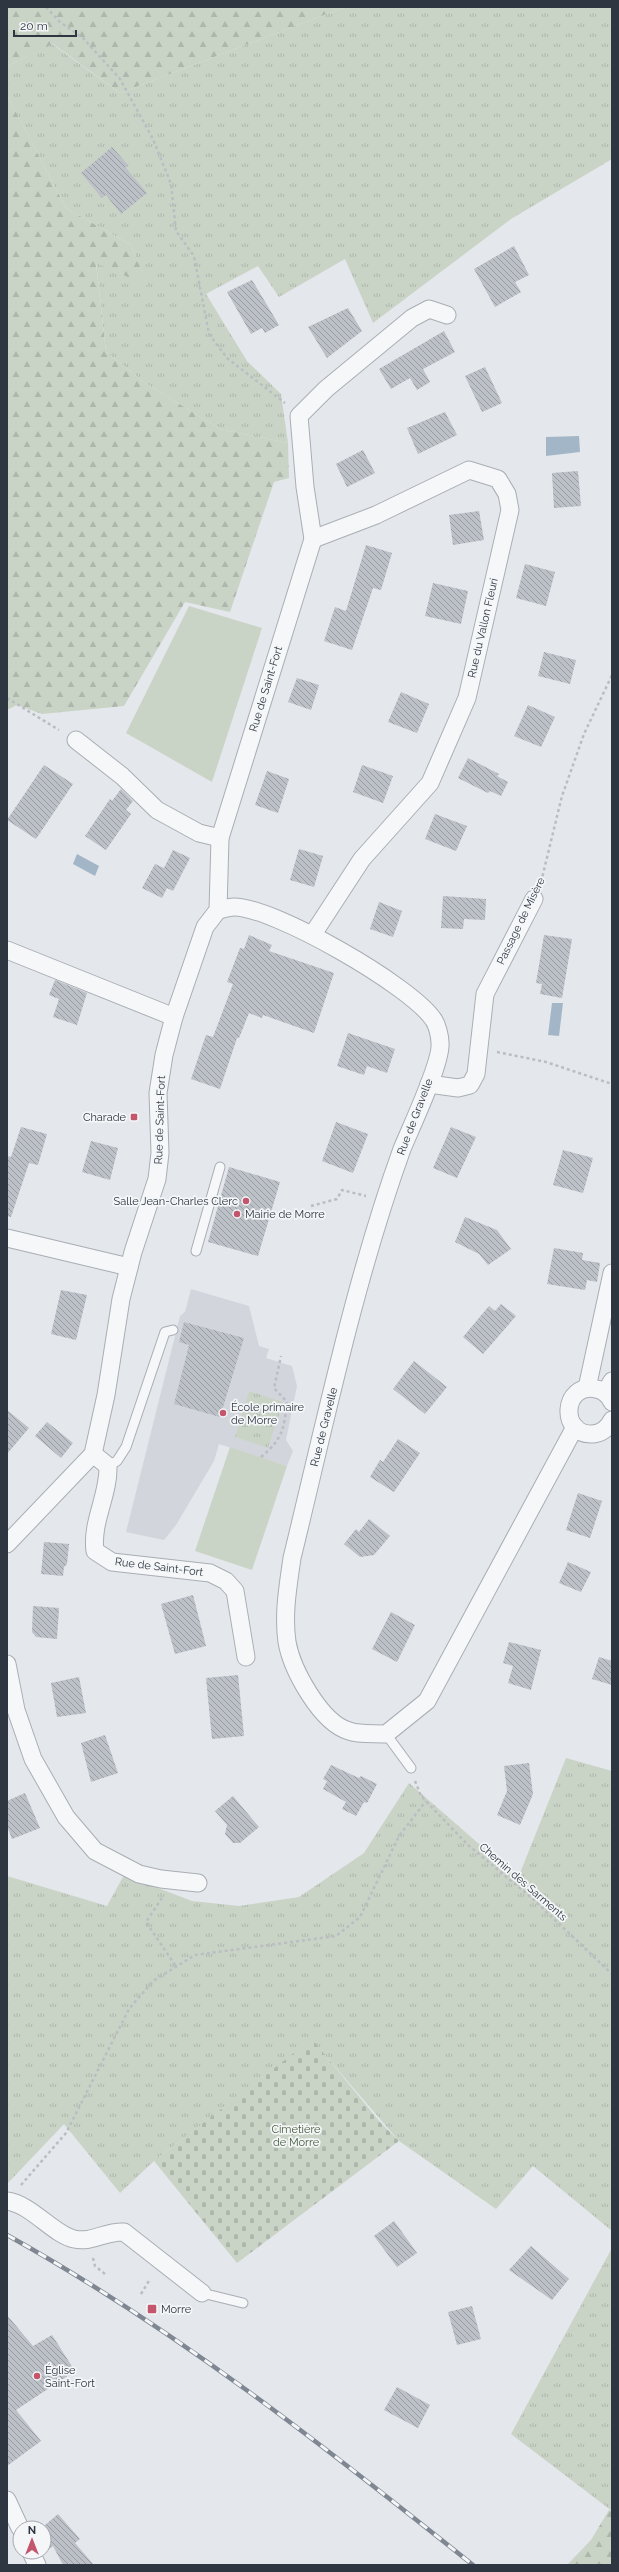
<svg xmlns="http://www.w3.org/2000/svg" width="619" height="2572" font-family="Raleway,sans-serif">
<defs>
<pattern id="grass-tufts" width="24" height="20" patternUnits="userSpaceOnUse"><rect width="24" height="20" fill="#cad4c6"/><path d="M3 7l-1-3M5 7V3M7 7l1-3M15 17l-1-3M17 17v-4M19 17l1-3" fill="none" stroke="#aeb7ab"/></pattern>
<pattern id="forest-firs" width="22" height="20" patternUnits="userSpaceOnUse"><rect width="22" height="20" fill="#cad4c6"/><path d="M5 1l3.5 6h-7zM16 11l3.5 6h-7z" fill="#aeb7ab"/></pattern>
<pattern id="cemetery-stones" width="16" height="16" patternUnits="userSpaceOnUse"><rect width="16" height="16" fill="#cad4c6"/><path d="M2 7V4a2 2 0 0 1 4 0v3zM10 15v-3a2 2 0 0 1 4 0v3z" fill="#aeb7ab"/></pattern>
<pattern id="building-back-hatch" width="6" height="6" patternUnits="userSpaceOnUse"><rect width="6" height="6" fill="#bcc0c7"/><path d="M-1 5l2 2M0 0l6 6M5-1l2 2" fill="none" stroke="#999da3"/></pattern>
</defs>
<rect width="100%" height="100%" fill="#e4e7eb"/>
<!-- built -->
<path fill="#d2d6dc" d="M191,1289L249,1306L259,1346L269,1349L266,1358L292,1366L297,1386L286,1440L293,1451L287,1466L219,1444L214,1461L176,1525L164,1540L126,1532L180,1316L185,1312Z"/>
<!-- grass -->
<g fill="url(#grass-tufts)">
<path d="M345,7H612V159L511,219L373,323L345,259L279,297L258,266L206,294L247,361L281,394L288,443L220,429L145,383L106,352L96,262L147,285L131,245L66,208L7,95V66L52,44L120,93Z"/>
<path d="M249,1391L283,1402L268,1448L235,1437Z"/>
<path d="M566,1758L612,1771V2231L533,2166L496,2209L399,2141L312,2040L154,2161L120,2193L64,2124L7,2184V1876L107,1906L124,1875L192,1901L239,1906L299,1897L364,1853L409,1783L518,1878Z"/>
<path d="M612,2248V2511L511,2434Z"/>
</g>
<!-- forest -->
<g fill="url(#forest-firs)">
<path d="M7,7H345L120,93L53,44L7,66Z"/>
<path d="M7,95L66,208L131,245L148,286L96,263L106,352L145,383L220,429L288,443L289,478L274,482L230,612L185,602L124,706L42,714L17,705L7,710Z"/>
<path d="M609,2510L612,2511V2565H567L591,2540Z"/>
</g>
<!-- cemetery -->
<path fill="url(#cemetery-stones)" d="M312,2039L380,2122L399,2141L237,2263L154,2161Z"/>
<!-- garden -->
<g fill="#cad4c6">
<path d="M189,606L262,628L212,782L126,733Z"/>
<path d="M230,1447L287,1466L252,1570L195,1551Z"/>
</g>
<!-- water -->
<g fill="#a3b6c7">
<path d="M579,436L580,452L546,456V437Z"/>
<path d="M77,854L99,866L95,876L73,864Z"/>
<path d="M552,1003H563L559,1036L548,1035Z"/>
</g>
<!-- building -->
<g fill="url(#building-back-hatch)">
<path d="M112,147L128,165L125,167L147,193L121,214L106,195L102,198L81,173Z"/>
<path d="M514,246L529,275L515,282L521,292L495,307L474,269Z"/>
<path d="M252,280L279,325L265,333L262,328L251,334L227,292Z"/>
<path d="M348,308L362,331L327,358L308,327Z"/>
<path d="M444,331L455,352L423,369L430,382L417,390L410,378L391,389L379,369Z"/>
<path d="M485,367L502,403L482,412L465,376Z"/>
<path d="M445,412L457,435L418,454L407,428Z"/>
<path d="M363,450L375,473L347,487L336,464Z"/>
<path d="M578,471L581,506L554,508L552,473Z"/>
<path d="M479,511L484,540L453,545L449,515Z"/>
<path d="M366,545L392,553L381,590L373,588L352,650L324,641L335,607L346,611Z"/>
<path d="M525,564L555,572L546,606L516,598Z"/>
<path d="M433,583L468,591L461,624L425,616Z"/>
<path d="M544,652L576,660L570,684L538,676Z"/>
<path d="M297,678L319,685L311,710L288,702Z"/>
<path d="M401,692L429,704L417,733L388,722Z"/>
<path d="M528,705L555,717L541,747L514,736Z"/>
<path d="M468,758L499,774L497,776L508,782L501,796L490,791L488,793L458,778Z"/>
<path d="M44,765L73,784L36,839L7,820Z"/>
<path d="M362,765L393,776L383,803L353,792Z"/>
<path d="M267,771L289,779L278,813L255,805Z"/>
<path d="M121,789L133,801L126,810L131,814L106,850L85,836L110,799L112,801Z"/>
<path d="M435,814L467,826L456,851L425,839Z"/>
<path d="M299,849L323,856L314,887L290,880Z"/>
<path d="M173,850L190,858L173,891L167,888L162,898L142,888L155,864L164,868Z"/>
<path d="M443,896L486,899L485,920L464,919L463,929L441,928Z"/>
<path d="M379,902L402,911L393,937L370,929Z"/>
<path d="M249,935L272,945L269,951L334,973L314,1033L263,1015L262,1018L249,1013L239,1038H237L220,1089L191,1079L206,1035L213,1037L233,984L227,982L240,948L244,949Z"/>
<path d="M544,935L572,939L562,998L540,994L542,984L536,983Z"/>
<path d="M55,980L87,993L77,1025L53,1017L59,999L49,995Z"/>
<path d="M348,1033L395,1049L387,1073L367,1066L364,1075L337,1066Z"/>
<path d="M336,1122L368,1134L353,1173L322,1161Z"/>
<path d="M21,1127L47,1134L38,1165L29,1163L11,1217L7,1216V1156L11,1157Z"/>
<path d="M451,1127L476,1137L457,1178L433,1168Z"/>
<path d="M91,1141L118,1148L110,1180L82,1172Z"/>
<path d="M563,1150L593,1158L583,1193L553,1185Z"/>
<path d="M229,1167L280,1182L258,1256L208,1242Z"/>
<path d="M465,1217L497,1230L511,1249L488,1265L479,1254L455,1242Z"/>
<path d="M554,1248L583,1253L582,1260L600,1263L597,1282L587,1280L585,1290L547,1284Z"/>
<path d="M61,1290L87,1295L76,1340L51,1334Z"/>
<path d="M501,1304L516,1316L483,1354L463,1337L489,1306L495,1311Z"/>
<path d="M184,1322L244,1338L220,1417L174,1404L189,1345L179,1342Z"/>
<path d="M414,1361L447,1387L425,1414L393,1389Z"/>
<path d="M7,1410L29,1428L7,1454Z"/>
<path d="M47,1422L73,1443L61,1458L35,1436Z"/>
<path d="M398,1439L420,1453L394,1492L370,1477L380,1460L383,1462Z"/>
<path d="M578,1493L602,1501L590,1538L566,1530Z"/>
<path d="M369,1519L390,1536L374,1555L360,1557L344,1544L356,1529L359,1532Z"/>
<path d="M44,1542L69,1544L67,1564L64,1567L63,1576L41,1574Z"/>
<path d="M568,1562L591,1572L581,1592L559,1583Z"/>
<path d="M193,1595L206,1646L175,1654L161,1604Z"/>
<path d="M33,1606L59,1608L57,1639L36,1637L32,1632Z"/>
<path d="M391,1612L415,1625L397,1662L372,1649Z"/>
<path d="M509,1642L541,1650L531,1690L508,1683L513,1666L503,1663Z"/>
<path d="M599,1657L612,1661V1685L592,1679Z"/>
<path d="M238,1675L244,1736L212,1739L206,1678Z"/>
<path d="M79,1677L86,1713L57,1717L51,1683Z"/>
<path d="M105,1735L118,1773L91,1782L81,1743Z"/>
<path d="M529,1763L533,1794L520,1825L497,1815L507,1791L504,1766Z"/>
<path d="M331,1765L359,1778L361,1776L377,1784L367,1803L364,1802L356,1816L342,1809L346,1802L323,1789L327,1781L323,1779Z"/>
<path d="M25,1793L40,1828L12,1839L7,1826V1801Z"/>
<path d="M233,1796L259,1827L240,1843H233L225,1834L227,1825L215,1811Z"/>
<path d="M394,2221L417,2253L397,2267L374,2236Z"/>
<path d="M531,2246L569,2279L552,2300L509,2270Z"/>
<path d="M472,2306L481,2339L457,2345L448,2312Z"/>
<path d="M7,2315L33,2346L52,2335L75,2371L16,2410L41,2441L7,2466Z"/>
<path d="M397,2387L430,2405L418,2428L384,2410Z"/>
<path d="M58,2514L80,2539L75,2543L94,2565H63L53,2546L44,2553V2526Z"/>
</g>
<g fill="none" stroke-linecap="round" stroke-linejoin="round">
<!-- service casing -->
<g stroke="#a9aeb5" stroke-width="11">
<g id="service">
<path d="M196,1251L220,1167"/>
<path d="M108,1466L117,1461L126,1447L165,1332L173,1330"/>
<path d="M386,1734L411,1768"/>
<path d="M202,2293L243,2303"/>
</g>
</g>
<!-- minor casing -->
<g stroke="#a9aeb5" stroke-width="19">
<g id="minor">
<path d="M76,740L122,776L157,810L199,833L220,838"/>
<path d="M218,910C223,909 229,907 234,907C274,907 411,986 433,1019C437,1024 440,1036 440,1043C442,1062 411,1127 402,1149C355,1279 325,1423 292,1558C288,1586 283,1614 287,1642C292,1670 321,1723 349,1731C360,1735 375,1733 386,1734L427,1701L575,1427"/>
<path d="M313,934L362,859L430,783L467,698L510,510L507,494L498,479L469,470L376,515L313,539"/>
<path d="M7,950L174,1017"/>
<path d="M429,1084L458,1088L470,1085L476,1074L485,994L534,899"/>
<path d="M7,1238L129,1267"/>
<path d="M587,1388L612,1273"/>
<path d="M605,1393L612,1381"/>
<path d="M612,1402C609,1395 603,1390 596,1389C562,1382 559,1436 593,1434C602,1433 608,1428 612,1420"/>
<path d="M93,1454L108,1466C109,1495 91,1522 95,1551L112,1562L210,1573L226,1581L235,1591L246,1657"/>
<path d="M7,1544L93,1454L106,1395L121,1299L133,1252L157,1179L160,1153L158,1093L164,1055L174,1017L205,927L218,910L220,838L313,539L305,487L299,416L326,389L412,318L429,309L447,315"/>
<path d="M7,1664L16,1710L33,1759L66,1817L95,1851L139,1874L161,1879L198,1883"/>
<path d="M7,2201C31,2204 54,2235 74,2239C93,2243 105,2231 124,2232L202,2293"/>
<path d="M7,2500L20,2528"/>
<path d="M31,2552L37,2565"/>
</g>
</g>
<!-- path -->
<g stroke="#babdc2" stroke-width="2.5" stroke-dasharray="3 3" stroke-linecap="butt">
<path d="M46,7L60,22L83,38L120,79L153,139L171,184L176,231L194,256L209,334L227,358L285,403"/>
<path d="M7,698L59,730"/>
<path d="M541,882L562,796L584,734L612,675"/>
<path d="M497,1052L546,1062L612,1084"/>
<path d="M311,1206L337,1199L342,1190L366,1196"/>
<path d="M261,1457C283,1439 284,1428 287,1402L274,1388L281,1356"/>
<path d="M415,1781L421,1796L468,1845L533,1899L612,1974"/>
<path d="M162,1898L146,1922L175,1965"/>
<path d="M21,2185L66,2133L129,2009L153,1981L195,1955L336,1936L360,1917L399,1836L426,1801"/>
<path d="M93,2258L95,2266L105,2274"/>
<path d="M141,2294L150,2279"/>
</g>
<!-- service -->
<use href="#service" stroke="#f6f7f9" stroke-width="9"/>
<!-- minor -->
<use href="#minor" stroke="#f6f7f9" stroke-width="17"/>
<!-- rail casing -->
<g stroke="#7f8793" stroke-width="4.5">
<path id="rail" d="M7,2235C174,2328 324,2446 473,2565"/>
</g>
<!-- rail -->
<use href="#rail" stroke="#f4f6f8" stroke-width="3" stroke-dasharray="9" stroke-linecap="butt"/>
</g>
<!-- markers -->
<g fill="#c3566c" stroke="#f4f6f8" stroke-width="1.5">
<rect x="130" y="1113" width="8" height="8" rx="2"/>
<circle cx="246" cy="1201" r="4"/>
<circle cx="237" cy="1214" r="4"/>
<circle cx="223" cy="1413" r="4"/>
<rect x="147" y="2304" width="10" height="10" rx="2"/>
<circle cx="37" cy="2376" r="4"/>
</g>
<g text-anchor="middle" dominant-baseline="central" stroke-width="3.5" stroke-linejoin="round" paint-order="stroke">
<!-- street labels -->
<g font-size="11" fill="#2d3641" stroke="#f4f6f8">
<text transform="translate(483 628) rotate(-77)">Rue du Vallon Fleuri</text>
<text transform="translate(266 689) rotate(-73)">Rue de Saint-Fort</text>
<text transform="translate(521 921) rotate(-64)">Passage de Misère</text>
<text transform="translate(415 1117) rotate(-69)">Rue de Gravelle</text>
<text transform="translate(160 1120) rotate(-88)">Rue de Saint-Fort</text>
<text transform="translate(324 1427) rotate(-76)">Rue de Gravelle</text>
<text transform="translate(159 1567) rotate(7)">Rue de Saint-Fort</text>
<text transform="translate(523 1882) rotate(41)">Chemin des Sarments</text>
</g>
<!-- poi labels -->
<g font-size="11" fill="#2d3641" stroke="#f4f6f8" text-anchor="start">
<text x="126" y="1117" text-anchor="end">Charade</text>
<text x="238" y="1201" text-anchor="end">Salle Jean-Charles Clerc</text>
<text x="245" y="1214">Mairie de Morre</text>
<text x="231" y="1407">École primaire<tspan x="231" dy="13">de Morre</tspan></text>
<text x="161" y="2309">Morre</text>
<text x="45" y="2370">Église<tspan x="45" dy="13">Saint-Fort</tspan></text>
</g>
<!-- park labels -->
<g font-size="11" fill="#445c3c" stroke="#f4f6f8">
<text x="296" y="2129">Cimetière<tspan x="296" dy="13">de Morre</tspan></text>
</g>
</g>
<!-- border -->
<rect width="619" height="2572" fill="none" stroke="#2d3641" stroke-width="16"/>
<!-- north arrow -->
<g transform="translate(32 2540)"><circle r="19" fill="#f4f6f8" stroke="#a4a9af"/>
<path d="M0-3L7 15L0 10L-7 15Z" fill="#c3566c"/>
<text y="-6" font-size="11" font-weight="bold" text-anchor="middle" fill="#2d3641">N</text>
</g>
<!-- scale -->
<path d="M14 30v6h62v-6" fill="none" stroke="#2d3641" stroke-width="2"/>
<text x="20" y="30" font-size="12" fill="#2d3641" stroke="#f4f6f8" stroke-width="3" paint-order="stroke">20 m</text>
</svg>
